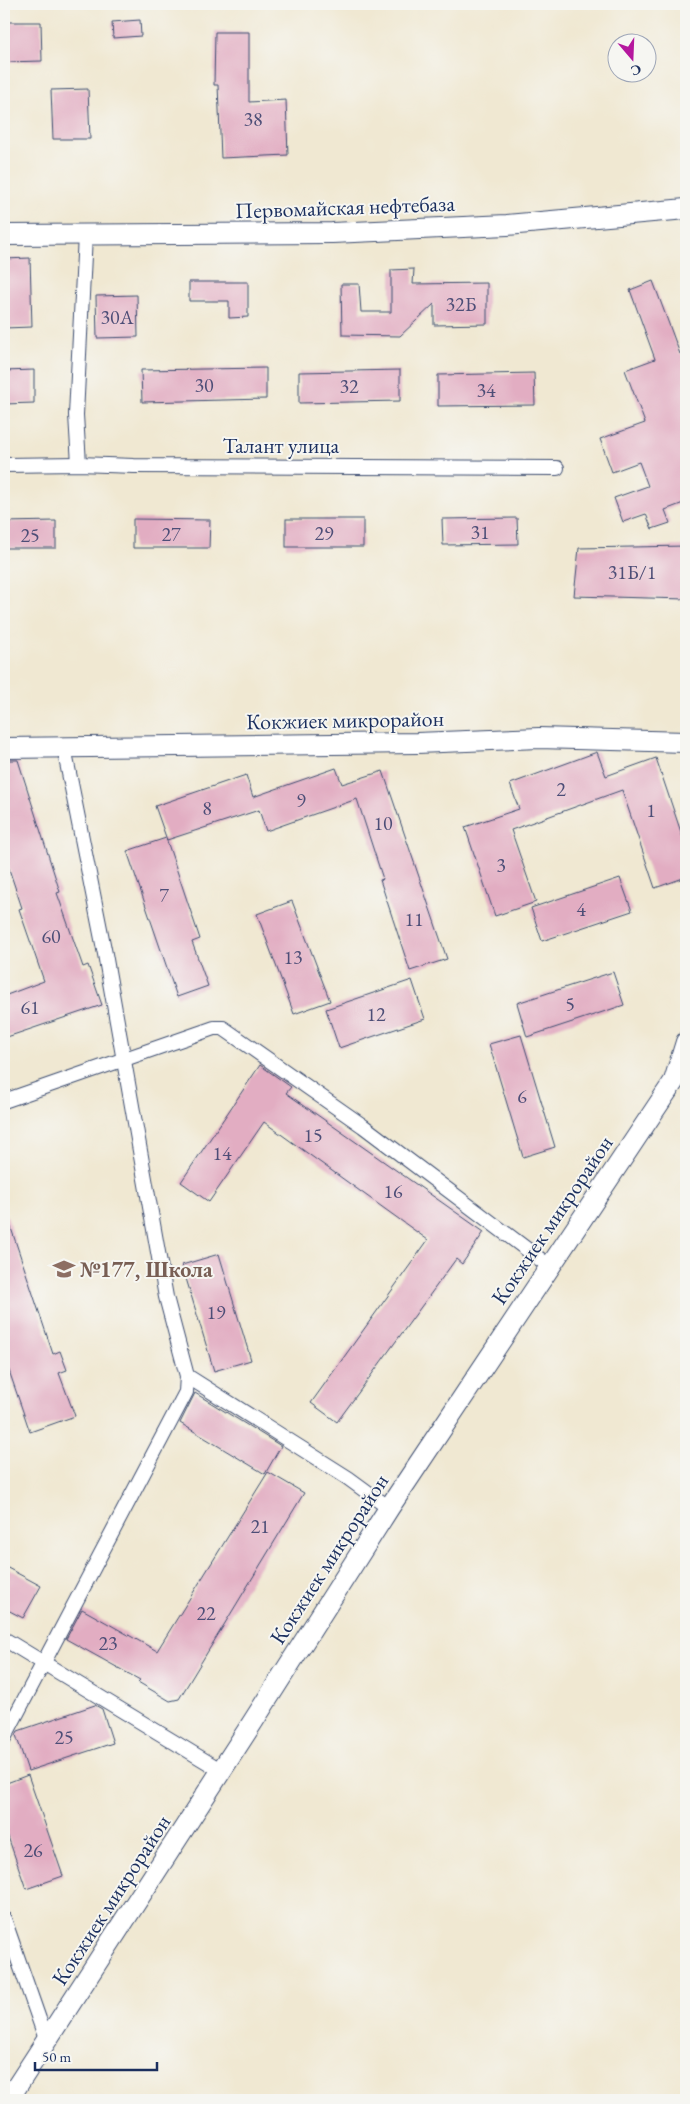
<svg xmlns="http://www.w3.org/2000/svg" width="690" height="2104" font-family="'EB Garamond',serif">
<rect width="100%" height="100%" fill="#f6f6f2"/>
<filter id="ink" filterUnits="userSpaceOnUse"><feTurbulence type="fractalNoise" baseFrequency=".02" numOctaves="2"/><feDisplacementMap in="SourceGraphic" scale="10" xChannelSelector="R" yChannelSelector="G"/><feConvolveMatrix kernelMatrix="1 2 1 2 8 2 1 2 1" color-interpolation-filters="sRGB"/></filter>
<filter id="wash" filterUnits="userSpaceOnUse"><feTurbulence type="fractalNoise" baseFrequency=".0096" numOctaves="4" result="noise"/><feDisplacementMap in="SourceGraphic" scale="20" xChannelSelector="R" yChannelSelector="G"/><feGaussianBlur stdDeviation="1.12" result="paint"/><feColorMatrix in="noise" values="0 0 0 0 0 0 0 0 0 0 0 0 0 0 0 0 0 1.4 0 .05"/><feComposite in="paint" operator="in"/></filter>
<g filter="url(#wash)">
<rect width="100%" height="100%" fill="#f0e8d2"/>
<g id="blocks">
<!-- building -->
<g fill="#e2adc2">
<path d="M140,20L141,36L113,38L112,22Z"/>
<path d="M4,22H41L42,61L5,62Z"/>
<path d="M215,32H249V102L286,100L288,155L221,158L218,85H214Z"/>
<path d="M88,89L90,139H53L51,90Z"/>
<path d="M30,258L32,327L4,328V259Z"/>
<path d="M414,269L413,284L487,283V324L434,325V304L400,336L342,335L341,284H359L361,312H391V270Z"/>
<path d="M653,281L680,354L686,351V502L665,510L670,523L652,529L646,514L623,522L614,498L648,486L639,462L612,472L600,439L645,423L625,370L655,359L630,290Z"/>
<path d="M189,282H248V317L229,318V301H189Z"/>
<path d="M137,295L138,337L97,338L96,296Z"/>
<path d="M266,368V399L142,402L141,370Z"/>
<path d="M34,370V403L4,404V371Z"/>
<path d="M400,370V401L299,403V372Z"/>
<path d="M534,373L535,405L438,406V375Z"/>
<path d="M517,518L518,544L443,545L442,519Z"/>
<path d="M133,519L210,520L209,548H133Z"/>
<rect x="286" y="519" width="77" height="28"/>
<path d="M56,521V548H4V522Z"/>
<path d="M686,546V599L574,596L579,548Z"/>
<path d="M597,752L606,776L656,758L686,847V877L655,888L622,790L511,830L536,902L495,916L465,827L519,809L510,784Z"/>
<path d="M10,760H18L60,892L57,893L83,967L88,965L102,1005L4,1038V996L44,981L19,909L22,908L4,854V762Z"/>
<path d="M336,768L342,784L383,771L447,959L410,971L380,880L383,879L357,799L266,831L259,810L167,840L155,806L246,775L253,797Z"/>
<path d="M166,838L200,939L192,942L208,986L177,997L127,851Z"/>
<path d="M620,878L632,911L542,941L531,908Z"/>
<path d="M292,901L330,1001L294,1014L257,914Z"/>
<path d="M613,972L624,1005L527,1037L517,1003Z"/>
<path d="M412,980L425,1019L339,1048L326,1009Z"/>
<path d="M521,1035L555,1147L523,1157L489,1044Z"/>
<path d="M260,1065L291,1087L286,1093L484,1232L462,1264L456,1259L337,1422L311,1403L428,1240L264,1122L209,1202L181,1182Z"/>
<path d="M4,1213H6L53,1354L60,1351L67,1370L59,1373L75,1416L30,1432L4,1356Z"/>
<path d="M219,1254L251,1360L214,1371L182,1265Z"/>
<path d="M195,1393L281,1446L265,1474L180,1423Z"/>
<path d="M268,1472L304,1493L179,1699L170,1701L138,1682L140,1680L66,1639L82,1609L157,1651Z"/>
<path d="M4,1566L41,1586L23,1618L4,1608Z"/>
<path d="M95,1705L102,1709L113,1743L28,1771L16,1735L18,1731Z"/>
<path d="M28,1775L63,1876L26,1889L4,1825V1784Z"/>
</g>
</g>
</g>
<g filter="url(#ink)">
<use href="#blocks" fill-opacity="0" stroke="#3b4b6f" stroke-width="1"/>
<g fill="none" stroke-linecap="round" stroke-linejoin="round">
<!-- street casing -->
<g stroke="#3b4b6f" stroke-width="16">
<g id="street">
<path d="M79,464L76,415L85,235"/>
<path d="M4,465L79,464L134,466L557,468"/>
<path d="M4,1101L214,1028H223L363,1126L549,1266"/>
<path d="M187,1376L348,1478L389,1508"/>
<path d="M4,1639L222,1771"/>
<path d="M4,1738L186,1392L187,1376L166,1297L105,954L64,748"/>
<path d="M4,1919L47,2042"/>
</g>
</g>
<!-- secondary casing -->
<g stroke="#3b4b6f" stroke-width="22">
<g id="secondary">
<path d="M4,235L332,233L507,225L686,209"/>
<path d="M4,748L417,743L539,738L686,742"/>
<path d="M8,2100L247,1731L389,1508L674,1081L686,1042"/>
</g>
</g>
<!-- street -->
<use href="#street" stroke="#fff" stroke-width="14"/>
<!-- secondary -->
<use href="#secondary" stroke="#fff" stroke-width="20"/>
</g>
</g>
<!-- icons -->
<defs>
<g id="school-bare" transform="scale(1.725)"><path d="M0-5L7-2L0 1L-7-2ZM-4 1L0 2.5L4 1V4Q0 6-4 4Z" fill="#8d6e63" stroke="#f6f6f2" stroke-width="2.5" paint-order="stroke"/></g>
</defs>
<g fill-rule="evenodd">
<use href="#school-bare" x="64" y="1269"/>
</g>
<g text-anchor="middle" dominant-baseline="central" stroke-width="4" stroke-linejoin="round" paint-order="stroke">
<!-- number labels -->
<g font-size="20" fill="#4d4e77">
<text x="253" y="119">38</text>
<text x="461" y="304">32Б</text>
<text x="117" y="317">30А</text>
<text x="204" y="385">30</text>
<text x="349" y="386">32</text>
<text x="486" y="390">34</text>
<text x="480" y="532">31</text>
<text x="324" y="533">29</text>
<text x="171" y="534">27</text>
<text x="30" y="535">25</text>
<text x="632" y="572">31Б/1</text>
<text x="561" y="789">2</text>
<text x="301" y="800">9</text>
<text x="207" y="808">8</text>
<text x="651" y="810">1</text>
<text x="383" y="823">10</text>
<text x="501" y="865">3</text>
<text x="164" y="895">7</text>
<text x="581" y="909">4</text>
<text x="414" y="919">11</text>
<text x="51" y="936">60</text>
<text x="293" y="957">13</text>
<text x="570" y="1004">5</text>
<text x="30" y="1007">61</text>
<text x="376" y="1014">12</text>
<text x="522" y="1096">6</text>
<text x="313" y="1135">15</text>
<text x="222" y="1153">14</text>
<text x="393" y="1191">16</text>
<text x="216" y="1312">19</text>
<text x="260" y="1526">21</text>
<text x="206" y="1613">22</text>
<text x="108" y="1643">23</text>
<text x="64" y="1737">25</text>
<text x="33" y="1850">26</text>
</g>
<!-- street labels -->
<g font-size="22" fill="#1b2f5e" stroke="#f6f6f2">
<text transform="translate(345 207) rotate(-2)">Первомайская нефтебаза</text>
<text x="281" y="445">Талант улица</text>
<text transform="translate(345 720) rotate(-1)">Кокжиек микрорайон</text>
<text transform="translate(552 1220) rotate(-56)">Кокжиек микрорайон</text>
<text transform="translate(329 1559) rotate(-57)">Кокжиек микрорайон</text>
<text transform="translate(111 1900) rotate(-57)">Кокжиек микрорайон</text>
</g>
<!-- education labels -->
<g font-size="22" font-weight="bold" fill="#785e54" stroke="#f6f6f2" text-anchor="start">
<text x="80" y="1269">№177, Школа</text>
</g>
</g>
<!-- margin -->
<rect width="690" height="2104" fill="none" stroke="#f6f6f2" stroke-width="20"/>
<!-- north arrow -->
<g transform="translate(632 58) rotate(161)"><circle r="24" fill="#f6f6f2" stroke="#9ea6b7"/>
<path d="M0-4L9 19L0 12L-9 19Z" fill="#b5179e"/>
<text y="-8" font-size="14" font-weight="bold" text-anchor="middle" fill="#1b2f5e">С</text>
</g>
<!-- scale -->
<path d="M35 2062v8h122v-8" fill="none" stroke="#1b2f5e" stroke-width="2.5"/>
<text x="42" y="2062" font-size="15" fill="#1b2f5e" stroke="#f6f6f2" stroke-width="4" paint-order="stroke">50 m</text>
</svg>
